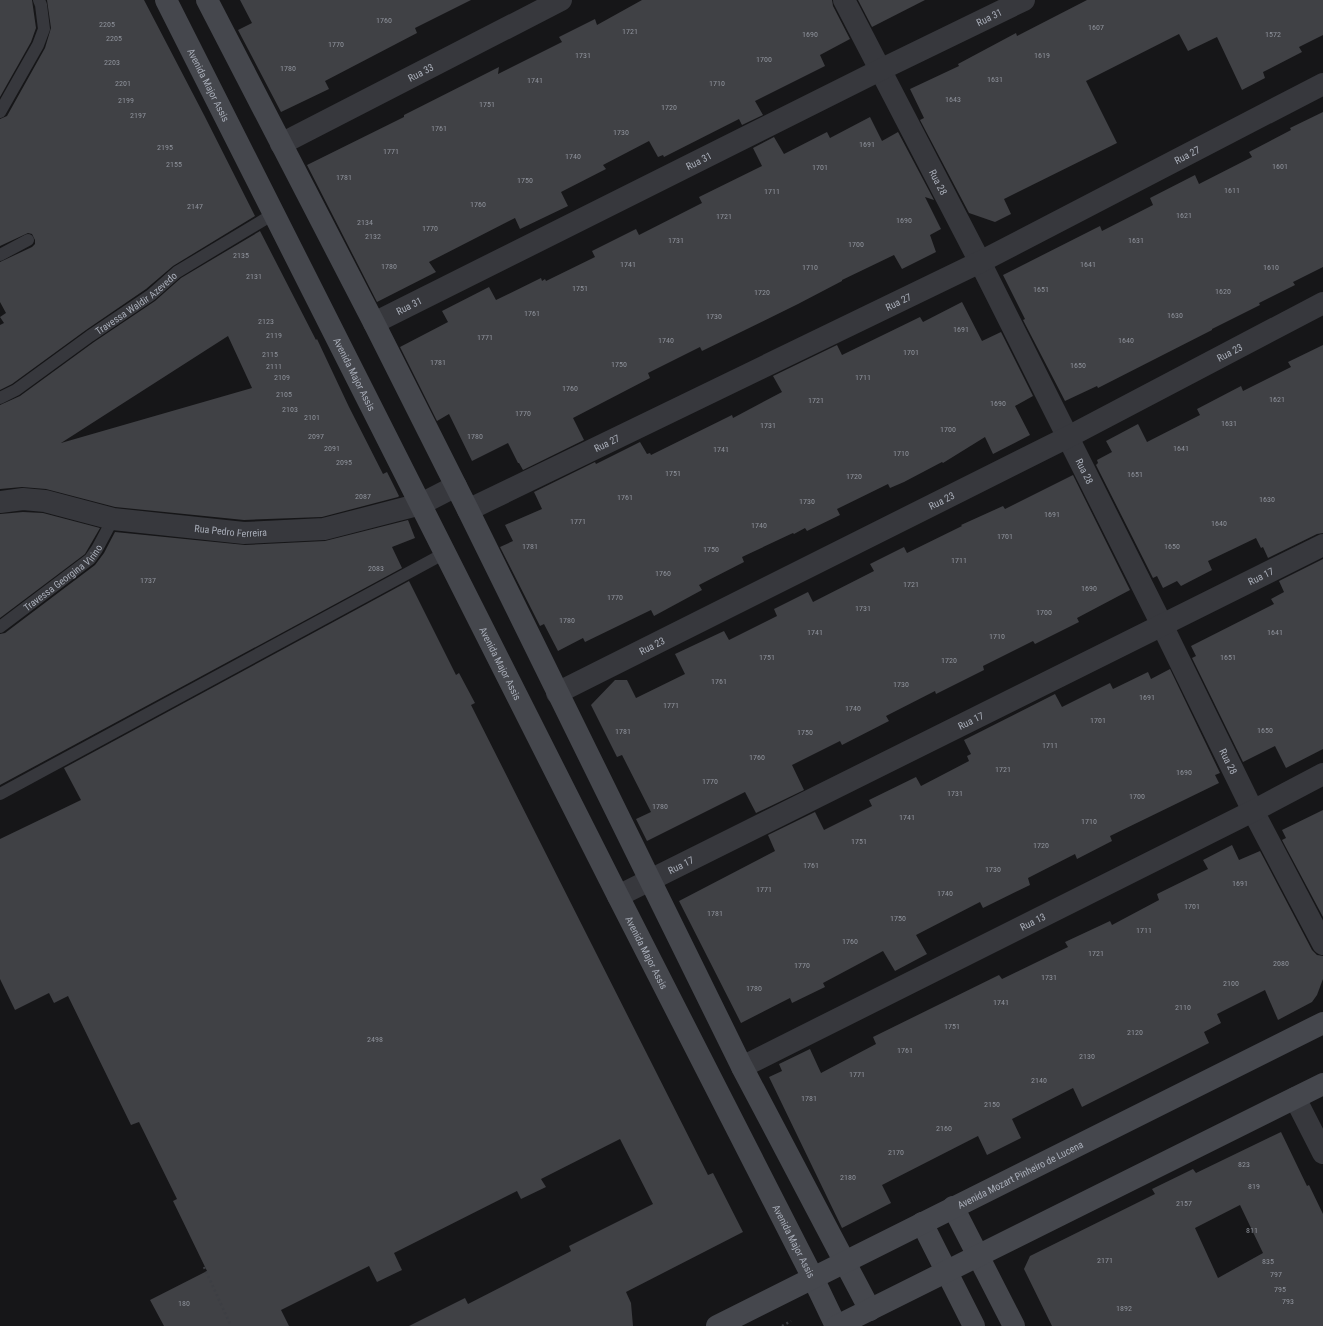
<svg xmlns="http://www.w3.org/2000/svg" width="1323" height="1326" font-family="'Roboto Condensed',sans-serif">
<rect width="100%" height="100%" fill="#161618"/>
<!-- building -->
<g fill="#404145" fill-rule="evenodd">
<path d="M0,0H32L36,28L31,42L0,97Z"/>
<path d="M47,0H144L204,115L255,216L173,266L146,289L86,330L12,384L0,390V325L4,323L0,317L6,313L0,302V262L32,247L35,244V240L32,234L28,233L0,246V119L7,116L45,48L51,28Z"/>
<path d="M240,0H471L415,28L417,33L325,81L329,89L281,112L238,30L252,23Z"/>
<path d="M642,0H832L833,6L850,39L820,55L825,66L755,101L763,115L742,125L739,119L664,157L663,155L658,157L649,141L603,165L606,169L561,192L568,206L520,229L515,218L429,262L436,272L377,302L307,165L404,117V115L499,67L498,74L562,42L559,37L595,19L597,25Z"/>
<path d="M858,0H925L872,27Z"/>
<path d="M1087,0H1323V35L1299,47L1302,52L1263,72L1265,78L1242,90L1217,37L1188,51L1179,34L1092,78L1086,81L1117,143L1004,199L1011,214L995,222L969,213L920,120L924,118L910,89L959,66L958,64L1016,33L1017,36Z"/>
<path d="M1323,112V267L1293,282L1295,285L1259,303L1260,305L1212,329V330L1098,388L1097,386L1065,401L1023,320L1025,319L1003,275L1100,226L1102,231L1153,205L1150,198L1195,175L1199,184L1252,157L1249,152L1291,130L1290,128Z"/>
<path d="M870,117L882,141L898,132L934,200L925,197L941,229L930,235L936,252L902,269L894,255L842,280V281L798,304L702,351L700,347L648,373L650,378L573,418L584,440L523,470L519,463H518L508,443L472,461L449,414L437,421L400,347L448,322L442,311L489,287L496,300L541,278L542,281L545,279L546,281L595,257L592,251L636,229L639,235L702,203L699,197L762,166L753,148L774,137L784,154L827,132L830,138Z"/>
<path d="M260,231L316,340L317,339L349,407L383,474L387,472L399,496L398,497L322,517L244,520L115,507L46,489L22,487L0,489V405L20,396L94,342L155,301L181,278ZM228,336L252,388L61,443Z"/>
<path d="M962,302L982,341L1001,332L1033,396L1015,406L1030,435L993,454L985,437L943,463L942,462L904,482L890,488L888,484L837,509L840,515L807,531L805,528L794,534L793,533L742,557L744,562L699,585L702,590L654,616L651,610L585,642L583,638L558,651L544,624L540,626L500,547L513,541L505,525L542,509L534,492L595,462L596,464L640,442L647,454L650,453L651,455L732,415L733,418L782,392L773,376L837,345L842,355L920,317L923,322Z"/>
<path d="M1323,345V533L1317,534L1268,558L1263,547L1261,548L1256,538L1208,561L1212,570L1181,586L1177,581L1163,588L1157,576L1153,578L1096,465L1098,463L1097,460L1112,452L1106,441L1138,424L1147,442L1200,415L1197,409L1241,386L1243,391L1291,367L1288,362Z"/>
<path d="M1073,475L1130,590L1077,618L1079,622L1035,644L1033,641L983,666L984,670L936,694L935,691L886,716L889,721L842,745L840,741L792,765L804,790L756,813L745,792L647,841L636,819L651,812L622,755L617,757L591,705L615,680H627L636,698L685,674L675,654L724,631L729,640L777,616L774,609L808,592L813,602L874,571L870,564L904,547L907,553L962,526L961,525L1003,506L1005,509Z"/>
<path d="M23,512L43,513L100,528L85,554L0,618V514Z"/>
<path d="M408,520L415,538L392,547L402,568L0,785V634L5,633L95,565L104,553L115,532L245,545L325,541Z"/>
<path d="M1323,559V749L1286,768L1275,746L1243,762L1192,658L1196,656L1191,646L1274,604L1271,599L1284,592L1279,581Z"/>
<path d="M409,581L456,675L459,673L475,703L471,705L708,1175L713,1173L743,1232L626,1292L631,1303L633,1326H409L465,1298L468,1304L571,1251L569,1246L653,1204L620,1139L541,1179L546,1187L521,1199L517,1191L394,1253L402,1270L377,1282L369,1266L281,1310L289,1326H164L150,1300L207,1271L173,1201L177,1199L139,1122L131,1125L68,996L54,1003L49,993L15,1010L0,979V839L81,800L64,768Z"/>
<path d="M1170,669L1220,773L1215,775L1219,783L1110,836L1112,841L1077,859L1075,854L1028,878L1030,885L983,908L980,902L916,935L927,954L895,971L883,951L823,983L825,987L792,1003L790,998L741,1023L679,901L775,851L768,835L815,812L824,830L872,806L869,800L916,777L921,786L969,761L967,756L971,754L964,740L1055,694L1062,707L1110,683L1113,689L1148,672L1151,679Z"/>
<path d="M1323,810V917L1282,840L1286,838L1282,830Z"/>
<path d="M1232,845L1239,860L1260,851L1312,950L1317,955L1323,956V979L1317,995L1312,1002L1278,1020L1265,990L1217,1014L1221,1023L1204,1032L1209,1043L1082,1107L1073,1088L1012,1119L1021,1138L987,1155L978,1136L882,1185L891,1203L842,1228L769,1077L782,1071L779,1064L810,1049L821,1073L876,1044L873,1037L999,975L1002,979L1068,947L1065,942L1110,921L1112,925L1159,900L1157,894L1208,869L1203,860Z"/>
<path d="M1281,1132L1307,1186L1309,1185L1323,1214V1326H1052L1024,1269L1030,1256L1155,1194L1152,1189L1193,1169L1196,1173ZM1240,1205L1263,1253L1218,1278L1195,1228Z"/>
</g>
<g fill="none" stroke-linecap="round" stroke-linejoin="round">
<!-- path -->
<g stroke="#3d3f44" stroke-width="2.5" stroke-dasharray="2 3" stroke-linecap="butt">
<path d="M204,1267L231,1326"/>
<path d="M782,1326L791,1321"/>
</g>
<!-- lane -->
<g stroke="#37383d" stroke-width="12">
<path d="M0,112L38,45L44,29L41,5L39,0"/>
<path d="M0,255L28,240"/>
<path id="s1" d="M0,398L16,390L90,336L151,295L177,272L275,213"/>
<path id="s2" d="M0,627L90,559L97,549L113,519"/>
<path d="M0,794L445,553"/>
</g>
<!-- street -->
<g stroke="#37383d" stroke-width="22">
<path id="s3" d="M844,0L980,262L1162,625L1253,811L1323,944"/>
<path id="s4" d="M281,144L561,0"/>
<path id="s5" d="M374,323L880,70L1024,0"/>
<path id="s6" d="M0,502L23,499L45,501L113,519L244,533L324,529L421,504L456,486"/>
<path id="s7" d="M468,510L980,262L1323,84"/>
<path id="s8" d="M557,693L1068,437L1323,303"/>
<path id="s9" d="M618,896L1323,545"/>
<path id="s10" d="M742,1067L1253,811L1323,774"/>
<path d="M1295,1098L1323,1153"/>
</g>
<!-- secondary -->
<g stroke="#45474d" stroke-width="22">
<path id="s11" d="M166,0L618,896L813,1278L836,1326"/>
<path d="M207,0L374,323L468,510L742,1067L870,1310"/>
<path d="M953,1207L1014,1326"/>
<path d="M922,1223L974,1326"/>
<path id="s12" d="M717,1326L1323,1023"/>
<path d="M837,1326L1323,1084"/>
</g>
</g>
<g text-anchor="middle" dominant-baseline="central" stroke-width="3" stroke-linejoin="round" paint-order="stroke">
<!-- number labels -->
<g font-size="8" fill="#8e929b">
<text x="384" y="20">1760</text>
<text x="107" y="24">2205</text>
<text x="1096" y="27">1607</text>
<text x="630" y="31">1721</text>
<text x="810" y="34">1690</text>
<text x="1273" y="34">1572</text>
<text x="114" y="38">2205</text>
<text x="336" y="44">1770</text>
<text x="583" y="55">1731</text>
<text x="1042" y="55">1619</text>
<text x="764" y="59">1700</text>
<text x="112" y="62">2203</text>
<text x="288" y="68">1780</text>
<text x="995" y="79">1631</text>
<text x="535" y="80">1741</text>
<text x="123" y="83">2201</text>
<text x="717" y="83">1710</text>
<text x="953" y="99">1643</text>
<text x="126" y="100">2199</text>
<text x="487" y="104">1751</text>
<text x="669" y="107">1720</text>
<text x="138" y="115">2197</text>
<text x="439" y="128">1761</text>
<text x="621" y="132">1730</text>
<text x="867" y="144">1691</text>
<text x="165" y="147">2195</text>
<text x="391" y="151">1771</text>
<text x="573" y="156">1740</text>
<text x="174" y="164">2155</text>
<text x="1280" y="166">1601</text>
<text x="820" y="167">1701</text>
<text x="344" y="177">1781</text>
<text x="525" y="180">1750</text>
<text x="1232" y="190">1611</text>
<text x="772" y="191">1711</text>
<text x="478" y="204">1760</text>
<text x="195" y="206">2147</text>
<text x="1184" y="215">1621</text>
<text x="724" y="216">1721</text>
<text x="904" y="220">1690</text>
<text x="365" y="222">2134</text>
<text x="430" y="228">1770</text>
<text x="373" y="236">2132</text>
<text x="676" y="240">1731</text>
<text x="1136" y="240">1631</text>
<text x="856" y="244">1700</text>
<text x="241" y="255">2135</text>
<text x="628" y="264">1741</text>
<text x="1088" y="264">1641</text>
<text x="389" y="266">1780</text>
<text x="810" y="267">1710</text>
<text x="1271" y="267">1610</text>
<text x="254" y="276">2131</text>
<text x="580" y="288">1751</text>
<text x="1041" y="289">1651</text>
<text x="1223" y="291">1620</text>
<text x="762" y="292">1720</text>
<text x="532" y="313">1761</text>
<text x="1175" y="315">1630</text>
<text x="714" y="316">1730</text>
<text x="266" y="321">2123</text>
<text x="961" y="329">1691</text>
<text x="274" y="335">2119</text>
<text x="485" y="337">1771</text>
<text x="666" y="340">1740</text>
<text x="1126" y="340">1640</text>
<text x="911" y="352">1701</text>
<text x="270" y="354">2115</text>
<text x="438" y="362">1781</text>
<text x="619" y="364">1750</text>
<text x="1078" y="365">1650</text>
<text x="274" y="366">2111</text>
<text x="282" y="377">2109</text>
<text x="863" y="377">1711</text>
<text x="570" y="388">1760</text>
<text x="284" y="394">2105</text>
<text x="1277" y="399">1621</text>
<text x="816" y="400">1721</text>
<text x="998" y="403">1690</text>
<text x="290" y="409">2103</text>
<text x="523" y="413">1770</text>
<text x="312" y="417">2101</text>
<text x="1229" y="423">1631</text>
<text x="768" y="425">1731</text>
<text x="948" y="429">1700</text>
<text x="316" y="436">2097</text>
<text x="475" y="436">1780</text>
<text x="332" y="448">2091</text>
<text x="1181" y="448">1641</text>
<text x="721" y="449">1741</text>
<text x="901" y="453">1710</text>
<text x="344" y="462">2095</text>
<text x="673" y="473">1751</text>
<text x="1135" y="474">1651</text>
<text x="854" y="476">1720</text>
<text x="363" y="496">2087</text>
<text x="625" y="497">1761</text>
<text x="1267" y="499">1630</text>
<text x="807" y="501">1730</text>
<text x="1052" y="514">1691</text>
<text x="578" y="521">1771</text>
<text x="1219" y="523">1640</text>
<text x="759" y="525">1740</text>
<text x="1005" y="536">1701</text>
<text x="530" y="546">1781</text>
<text x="1172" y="546">1650</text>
<text x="711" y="549">1750</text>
<text x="959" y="560">1711</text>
<text x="376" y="568">2083</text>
<text x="663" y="573">1760</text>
<text x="148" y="580">1737</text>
<text x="911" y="584">1721</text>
<text x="1089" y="588">1690</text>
<text x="615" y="597">1770</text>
<text x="863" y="608">1731</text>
<text x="1044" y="612">1700</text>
<text x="567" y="620">1780</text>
<text x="815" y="632">1741</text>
<text x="1275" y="632">1641</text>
<text x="997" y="636">1710</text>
<text x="767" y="657">1751</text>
<text x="1228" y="657">1651</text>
<text x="949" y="660">1720</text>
<text x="719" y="681">1761</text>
<text x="901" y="684">1730</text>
<text x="1147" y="697">1691</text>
<text x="671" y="705">1771</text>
<text x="853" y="708">1740</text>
<text x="1098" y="720">1701</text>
<text x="1265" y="730">1650</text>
<text x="623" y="731">1781</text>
<text x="805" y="732">1750</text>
<text x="1050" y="745">1711</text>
<text x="757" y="757">1760</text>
<text x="1003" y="769">1721</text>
<text x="1184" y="772">1690</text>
<text x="710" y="781">1770</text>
<text x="955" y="793">1731</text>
<text x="1137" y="796">1700</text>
<text x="660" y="806">1780</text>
<text x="907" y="817">1741</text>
<text x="1089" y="821">1710</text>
<text x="859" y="841">1751</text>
<text x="1041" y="845">1720</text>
<text x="811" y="865">1761</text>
<text x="993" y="869">1730</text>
<text x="1240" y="883">1691</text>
<text x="764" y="889">1771</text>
<text x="945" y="893">1740</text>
<text x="1192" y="906">1701</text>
<text x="715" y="913">1781</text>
<text x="898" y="918">1750</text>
<text x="1144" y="930">1711</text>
<text x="850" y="941">1760</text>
<text x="1096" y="953">1721</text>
<text x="1281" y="963">2080</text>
<text x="802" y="965">1770</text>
<text x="1049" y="977">1731</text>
<text x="1231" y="983">2100</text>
<text x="754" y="988">1780</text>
<text x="1001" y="1002">1741</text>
<text x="1183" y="1007">2110</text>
<text x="952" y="1026">1751</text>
<text x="1135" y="1032">2120</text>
<text x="375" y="1039">2498</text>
<text x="905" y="1050">1761</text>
<text x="1087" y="1056">2130</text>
<text x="857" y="1074">1771</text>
<text x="1039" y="1080">2140</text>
<text x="809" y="1098">1781</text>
<text x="992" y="1104">2150</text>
<text x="944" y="1128">2160</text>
<text x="896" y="1152">2170</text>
<text x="1244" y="1164">823</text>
<text x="848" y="1177">2180</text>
<text x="1254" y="1186">819</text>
<text x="1184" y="1203">2157</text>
<text x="1252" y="1230">811</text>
<text x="1105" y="1260">2171</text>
<text x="1268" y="1261">835</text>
<text x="1276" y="1274">797</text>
<text x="1280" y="1289">795</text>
<text x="1288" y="1301">793</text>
<text x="184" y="1303">180</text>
<text x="1124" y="1308">1892</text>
</g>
<!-- street labels -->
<g font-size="10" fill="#a8adb8" stroke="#111113">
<text stroke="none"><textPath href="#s5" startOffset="687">Rua 31</textPath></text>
<text stroke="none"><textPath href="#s4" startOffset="157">Rua 33</textPath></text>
<text stroke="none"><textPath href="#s11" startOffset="95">Avenida Major Assis</textPath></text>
<text stroke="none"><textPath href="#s7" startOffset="802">Rua 27</textPath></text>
<text stroke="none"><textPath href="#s5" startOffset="363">Rua 31</textPath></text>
<text stroke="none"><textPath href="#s3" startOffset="205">Rua 28</textPath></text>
<text stroke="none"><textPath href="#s7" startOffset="478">Rua 27</textPath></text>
<text stroke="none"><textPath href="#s1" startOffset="166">Travessa Waldir Azevedo</textPath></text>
<text stroke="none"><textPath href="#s5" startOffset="39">Rua 31</textPath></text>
<text stroke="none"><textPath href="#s8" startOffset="754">Rua 23</textPath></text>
<text stroke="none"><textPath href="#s11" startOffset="419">Avenida Major Assis</textPath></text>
<text stroke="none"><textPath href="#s7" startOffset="154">Rua 27</textPath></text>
<text stroke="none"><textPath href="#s3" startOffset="529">Rua 28</textPath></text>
<text stroke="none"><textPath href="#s8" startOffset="430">Rua 23</textPath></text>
<text stroke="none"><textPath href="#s6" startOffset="234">Rua Pedro Ferreira</textPath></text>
<text stroke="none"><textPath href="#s2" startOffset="80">Travessa Georgina Virino</textPath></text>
<text stroke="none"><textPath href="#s9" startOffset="718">Rua 17</textPath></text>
<text stroke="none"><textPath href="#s8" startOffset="106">Rua 23</textPath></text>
<text stroke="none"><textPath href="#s11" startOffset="743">Avenida Major Assis</textPath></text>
<text stroke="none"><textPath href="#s9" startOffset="394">Rua 17</textPath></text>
<text stroke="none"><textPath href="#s3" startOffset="853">Rua 28</textPath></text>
<text stroke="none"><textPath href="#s9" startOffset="70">Rua 17</textPath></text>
<text stroke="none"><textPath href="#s10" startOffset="325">Rua 13</textPath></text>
<text stroke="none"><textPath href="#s11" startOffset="1067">Avenida Major Assis</textPath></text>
<text stroke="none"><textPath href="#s12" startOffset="339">Avenida Mozart Pinheiro de Lucena</textPath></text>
<text stroke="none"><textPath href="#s11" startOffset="1391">Avenida Major Assis</textPath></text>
</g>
</g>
</svg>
